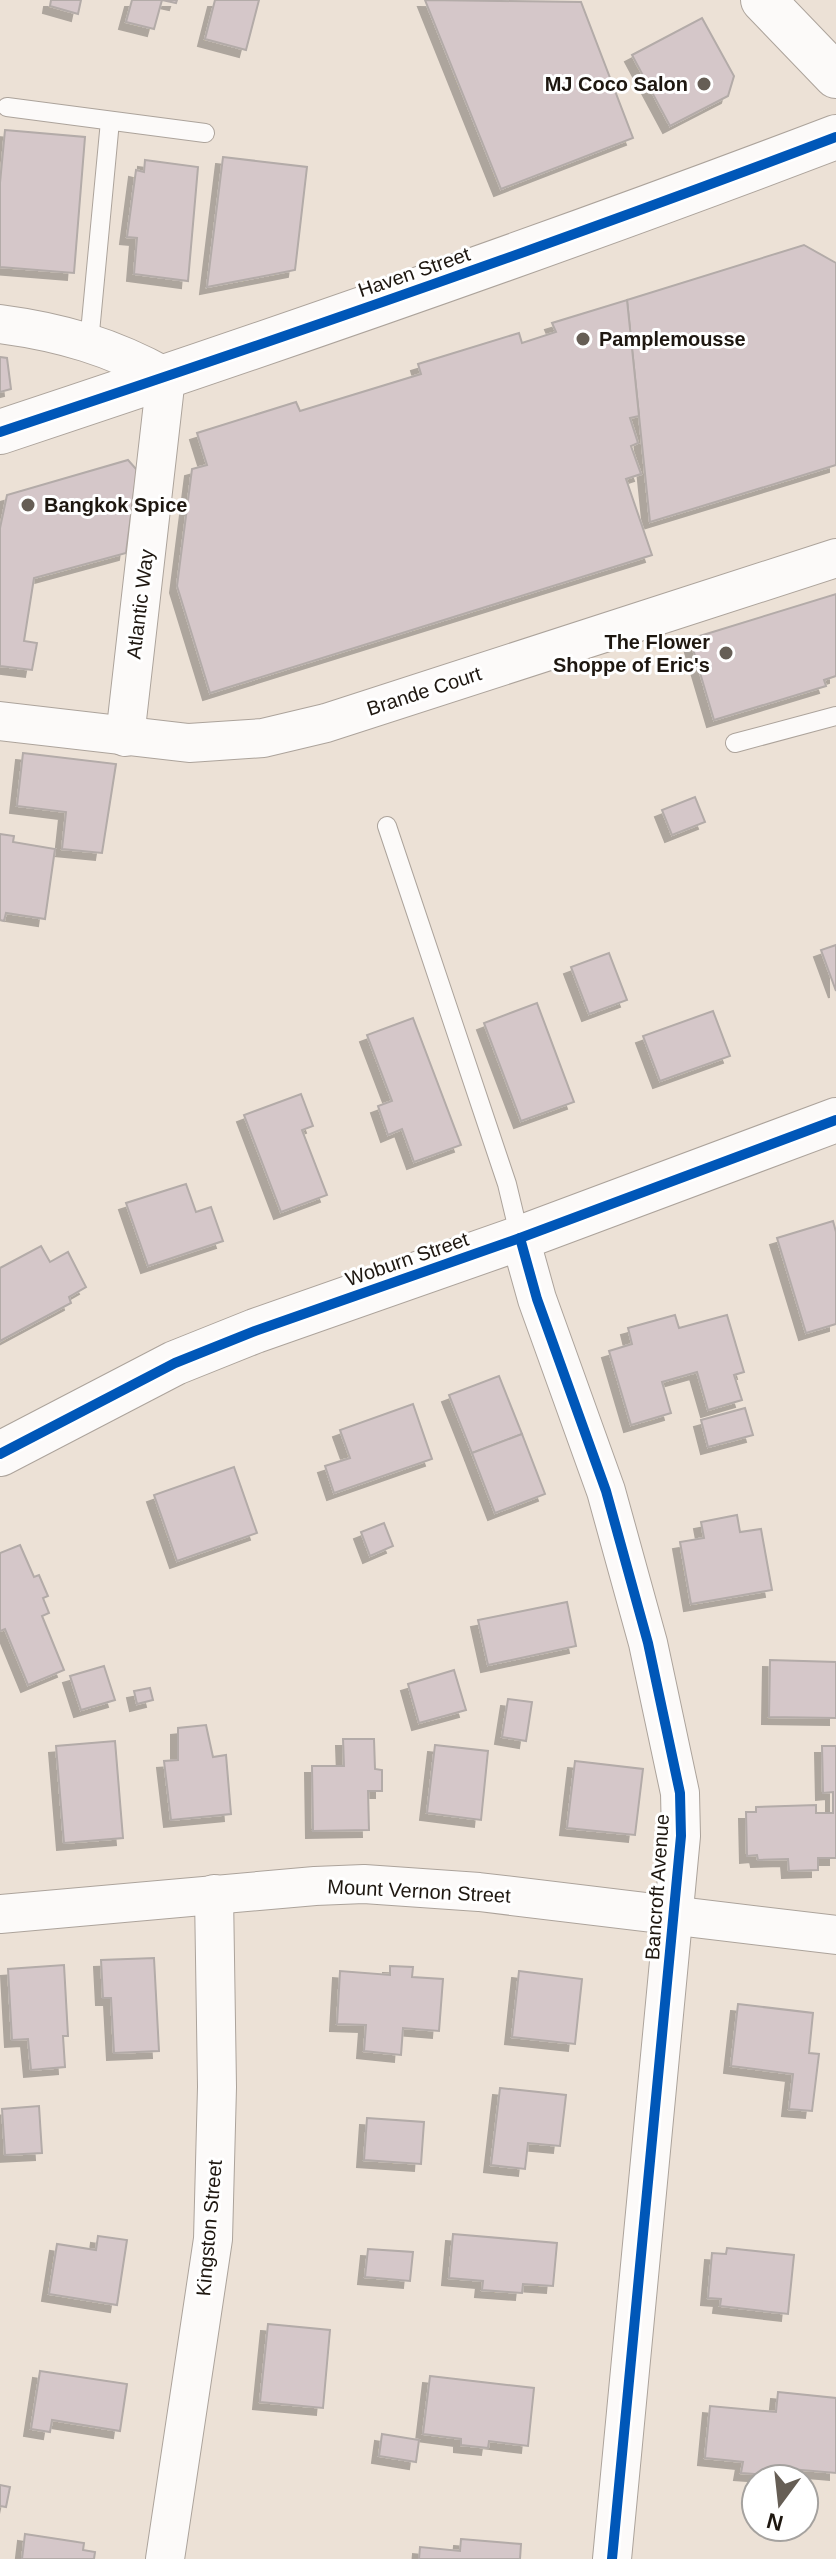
<svg xmlns="http://www.w3.org/2000/svg" width="836" height="2559" font-family="Arial,sans-serif">
<defs>
<filter id="shadow"><feDropShadow dx="-7" dy="7" stdDeviation="0" flood-color="#0004"/></filter>
</defs>
<rect width="100%" height="100%" fill="#ece1d6"/>
<!-- building -->
<g fill="#d5c7c9" stroke="#b3aba8" stroke-width="2" filter="url(#shadow)">
<path d="M51,0H81L78,14L50,6Z"/>
<path d="M132,0H177L176,3L162,0L154,29L126,22Z"/>
<path d="M215,0H259L246,50L205,39Z"/>
<path d="M425,0L581,2L633,138L501,189Z"/>
<path d="M702,18L734,76L728,96L670,126L632,55Z"/>
<path d="M5,130L85,137L74,273L0,267V183Z"/>
<path d="M223,157L307,167L295,270L207,287Z"/>
<path d="M145,160L198,167L188,281L134,274L137,238L127,237L136,170L144,172Z"/>
<path d="M804,245L836,263V465L650,522L627,300Z"/>
<path d="M627,300L639,416L630,418L638,443L631,446L641,474L626,479L652,555L210,693L177,586L192,469L207,465L197,433L296,402L300,411L421,374L418,364L519,333L522,343L556,332L552,323Z"/>
<path d="M0,357L7,358L11,389L0,392Z"/>
<path d="M128,460L137,470L126,553L34,578L24,641L37,643L32,670L0,666V528L7,495Z"/>
<path d="M836,594V676L824,680L826,686L714,720L690,639Z"/>
<path d="M23,753L116,764L102,853L62,849L66,812L17,806Z"/>
<path d="M695,797L705,822L672,835L662,810Z"/>
<path d="M0,834L14,836L13,842L55,849L45,919L6,913L4,921L0,920Z"/>
<path d="M836,945V991L821,950Z"/>
<path d="M609,953L627,1000L589,1014L571,967Z"/>
<path d="M537,1003L574,1102L521,1121L484,1023Z"/>
<path d="M713,1011L730,1056L660,1081L643,1036Z"/>
<path d="M413,1018L461,1145L414,1162L402,1129L388,1135L378,1106L392,1101L367,1035Z"/>
<path d="M301,1094L313,1126L302,1130L327,1195L281,1212L244,1115Z"/>
<path d="M186,1184L196,1212L211,1207L223,1241L148,1266L126,1203Z"/>
<path d="M833,1221L836,1232V1324L806,1333L777,1238Z"/>
<path d="M41,1246L50,1262L68,1252L86,1287L69,1297L71,1303L0,1341V1268Z"/>
<path d="M675,1315L679,1328L727,1315L744,1372L734,1375L742,1400L708,1410L697,1372L662,1382L671,1413L631,1425L609,1351L632,1344L628,1328Z"/>
<path d="M499,1376L522,1434L472,1453L449,1395Z"/>
<path d="M413,1404L432,1459L334,1493L325,1466L350,1458L340,1430Z"/>
<path d="M745,1408L753,1435L708,1447L701,1420Z"/>
<path d="M522,1434L545,1494L495,1513L472,1453Z"/>
<path d="M234,1467L257,1533L177,1561L154,1495Z"/>
<path d="M737,1515L740,1532L761,1529L772,1590L691,1604L680,1542L704,1538L701,1522Z"/>
<path d="M384,1523L393,1546L370,1556L361,1532Z"/>
<path d="M20,1545L34,1577L39,1575L48,1596L43,1598L49,1613L42,1616L64,1670L28,1685L5,1629L0,1631V1553Z"/>
<path d="M567,1602L576,1646L488,1665L478,1620Z"/>
<path d="M770,1660L836,1662V1718L769,1717Z"/>
<path d="M104,1666L115,1700L81,1710L70,1676Z"/>
<path d="M454,1670L466,1710L419,1723L408,1684Z"/>
<path d="M150,1688L153,1700L137,1704L134,1691Z"/>
<path d="M508,1699L532,1702L526,1741L502,1737Z"/>
<path d="M206,1725L213,1757L226,1755L231,1814L171,1820L164,1761L178,1760V1728Z"/>
<path d="M343,1739H374L375,1769L382,1770V1791H368L369,1830L313,1831L312,1766H344Z"/>
<path d="M115,1741L123,1838L64,1843L56,1746Z"/>
<path d="M435,1745L488,1751L481,1820L427,1813Z"/>
<path d="M822,1746H836V1858H818V1870L789,1871L788,1859L758,1860L757,1855L747,1856L746,1812H756V1807L816,1805V1813H833V1792L823,1793Z"/>
<path d="M575,1761L643,1769L635,1835L567,1828Z"/>
<path d="M154,1958L159,2051L114,2053L111,1998H103L101,1960Z"/>
<path d="M64,1965L68,2036H63L65,2067L31,2070L28,2039L12,2040L8,1969Z"/>
<path d="M390,1966L413,1967L412,1977L443,1979L439,2031L403,2028L401,2055L364,2051L366,2025L337,2024L340,1971L390,1975Z"/>
<path d="M519,1971L582,1979L575,2044L512,2037Z"/>
<path d="M738,2004L813,2013L809,2053L819,2054L812,2111L789,2109L793,2074L731,2066Z"/>
<path d="M500,2088L566,2095L560,2146L528,2143L525,2169L491,2165Z"/>
<path d="M39,2106L42,2153L5,2155L2,2109Z"/>
<path d="M367,2118L424,2122L421,2164L364,2160Z"/>
<path d="M453,2234L557,2243L553,2286L523,2284L522,2293L482,2290L483,2281L449,2278Z"/>
<path d="M98,2236L127,2240L117,2305L49,2294L57,2244L96,2250Z"/>
<path d="M727,2248L794,2255L788,2314L720,2306L721,2299L708,2298L712,2253L726,2254Z"/>
<path d="M368,2249L413,2252L410,2281L365,2277Z"/>
<path d="M268,2324L330,2330L323,2408L260,2402Z"/>
<path d="M40,2371L127,2384L120,2431L52,2420L50,2432L31,2429Z"/>
<path d="M430,2376L534,2388L528,2446L489,2441L488,2448L461,2445V2439L423,2434Z"/>
<path d="M778,2392L836,2398V2473L768,2467V2475L741,2473L743,2462L705,2458L710,2406L776,2412Z"/>
<path d="M382,2434L419,2440L416,2462L379,2456Z"/>
<path d="M0,2485L10,2487L6,2507L0,2506Z"/>
<path d="M25,2534L84,2543L83,2550L95,2552L94,2559H22Z"/>
<path d="M461,2539L521,2544L520,2559H419L420,2547L460,2551Z"/>
</g>
<g fill="none" stroke-linecap="round" stroke-linejoin="round">
<!-- lane casing -->
<g stroke="#aca39b" stroke-width="20">
<g id="lane">
<path d="M7,107L205,133"/>
<path d="M89,343L110,121"/>
<path d="M735,743L836,716"/>
<path d="M387,826L507,1184L520,1238"/>
</g>
</g>
<!-- street casing -->
<g stroke="#aca39b" stroke-width="40">
<g id="street">
<path d="M0,324C61,332 112,347 166,377L125,737"/>
<path d="M0,721L189,743L263,738L326,723L836,558"/>
<path d="M520,1238L537,1299L606,1491L648,1643L680,1793L681,1836L612,2559"/>
<path d="M0,1914L315,1886L364,1884L479,1892L836,1935"/>
<path d="M165,2559L213,2239L217,2087L214,1894"/>
</g>
</g>
<!-- secondary casing -->
<g stroke="#aca39b" stroke-width="46">
<g id="secondary">
<path d="M763,0L836,76"/>
<path d="M0,432C281,339 560,242 836,137"/>
<path d="M0,1454L175,1363L255,1331L520,1238L836,1120"/>
</g>
</g>
<!-- lane -->
<use href="#lane" stroke="#fcfaf9" stroke-width="18"/>
<!-- street -->
<use href="#street" stroke="#fcfaf9" stroke-width="38"/>
<!-- secondary -->
<use href="#secondary" stroke="#fcfaf9" stroke-width="44"/>
<!-- cycleway casing -->
<g stroke="#fff" stroke-width="15">
<g id="cycleway">
<path d="M0,432C281,339 560,242 836,137"/>
<path d="M520,1238L537,1299L606,1491L648,1643L680,1793L681,1836L612,2559"/>
<path d="M0,1454L175,1363L255,1331L520,1238L836,1120"/>
</g>
</g>
<!-- cycleway -->
<use href="#cycleway" stroke="#0057b8" stroke-width="10"/>
</g>
<!-- markers -->
<g fill="#665e55" stroke="#fff" stroke-width="3">
<circle cx="704" cy="84" r="8"/>
<circle cx="583" cy="339" r="8"/>
<circle cx="28" cy="505" r="8"/>
<circle cx="726" cy="653" r="8"/>
</g>
<g text-anchor="middle" dominant-baseline="central" stroke-width="6" stroke-linejoin="round" paint-order="stroke">
<!-- poi labels -->
<g font-size="20" font-weight="bold" fill="#1e1710" stroke="#fff" text-anchor="end">
<text x="688" y="84">MJ Coco Salon</text>
<text x="599" y="339" text-anchor="start">Pamplemousse</text>
<text x="44" y="505" text-anchor="start">Bangkok Spice</text>
<text x="710" y="642">The Flower<tspan x="710" dy="23">Shoppe of Eric's</tspan></text>
</g>
<!-- street labels -->
<g font-size="20" fill="#1e1710" stroke="#fff">
<text transform="translate(414 272) rotate(-19)">Haven Street</text>
<text transform="translate(140 604) rotate(-83)">Atlantic Way</text>
<text transform="translate(424 691) rotate(-18)">Brande Court</text>
<text transform="translate(407 1259) rotate(-19)">Woburn Street</text>
<text transform="translate(657 1887) rotate(-86)">Bancroft Avenue</text>
<text transform="translate(419 1891) rotate(3)">Mount Vernon Street</text>
<text transform="translate(209 2228) rotate(-85)">Kingston Street</text>
</g>
</g>
<!-- north arrow -->
<g transform="translate(780 2503) rotate(195)"><circle r="38" fill="#ffffff" stroke="#a5a29f" stroke-width="2"/>
<path d="M0-6L14 30L0 20L-14 30Z" fill="#665e55"/>
<text y="-12" font-size="22" font-weight="bold" text-anchor="middle" fill="#1e1710">N</text>
</g>
</svg>
